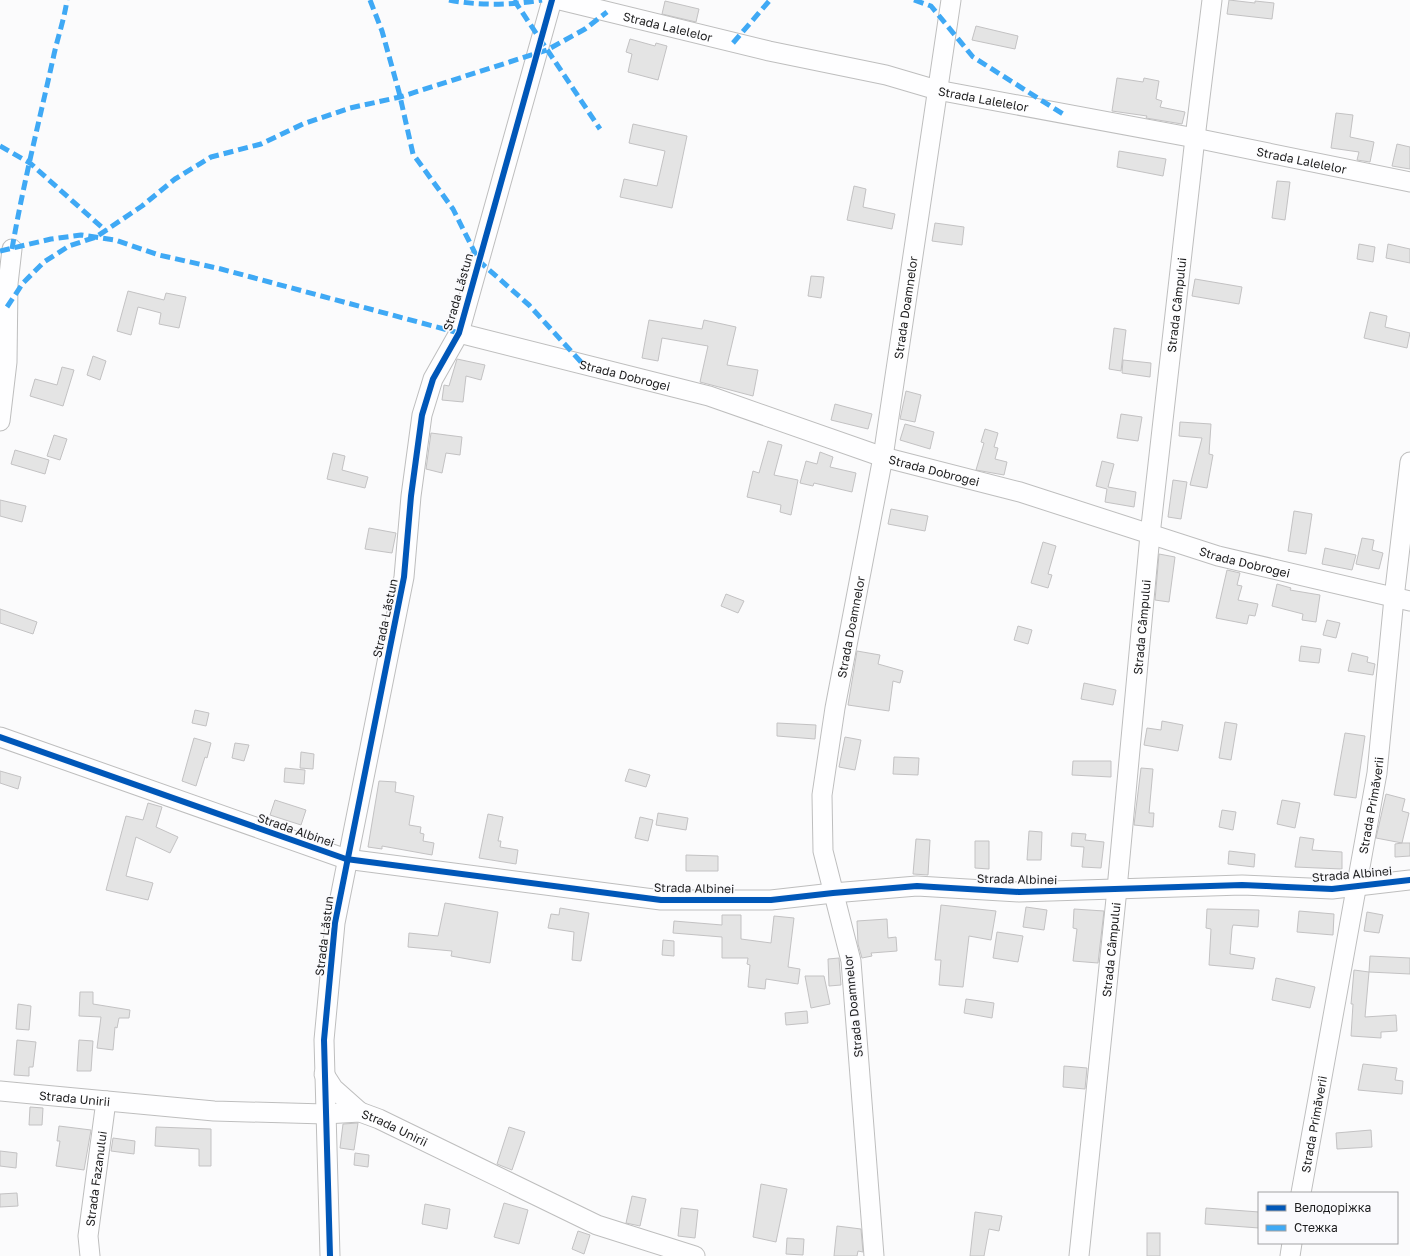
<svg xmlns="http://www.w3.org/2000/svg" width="1410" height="1256" font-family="'Golos Text',sans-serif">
<rect width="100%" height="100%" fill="#fbfbfc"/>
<!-- building -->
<g fill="#e4e4e4" stroke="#c3c2c3">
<path d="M1229,0L1255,3V1L1274,3L1272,19L1227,14Z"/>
<path d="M665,1L699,9L696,22L662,14Z"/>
<path d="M976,26L1018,36L1015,49L972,40Z"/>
<path d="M630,39L655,46L656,43L667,46L658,80L628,72L632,54L626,52Z"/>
<path d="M1117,78L1143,82L1144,78L1159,81L1156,99L1162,101L1160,107L1185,112L1182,124L1146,118L1147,116L1112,111Z"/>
<path d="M1336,113L1353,115L1350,137L1374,142L1370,162L1357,160L1359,152L1331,148Z"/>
<path d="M633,124L687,136L672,208L620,197L624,179L657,186L665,151L629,143Z"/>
<path d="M1397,144L1410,147V169L1392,166Z"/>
<path d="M1119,151L1166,159L1163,176L1117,167Z"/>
<path d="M1277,181L1290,182L1285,220L1272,218Z"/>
<path d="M854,186L866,189L863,207L895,214L892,229L847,220Z"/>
<path d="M935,223L964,227L962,245L932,241Z"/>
<path d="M1359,244L1375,247L1373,262L1357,259Z"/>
<path d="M1388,244L1410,249V263L1386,258Z"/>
<path d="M811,276L824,277L821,298L808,296Z"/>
<path d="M1195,279L1242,287L1239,304L1192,296Z"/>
<path d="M128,291L164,300L166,293L186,297L179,328L159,324L161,313L138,307L131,335L117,331Z"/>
<path d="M1370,312L1387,316L1385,327L1410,333L1407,348L1364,338Z"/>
<path d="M649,320L702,329L704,320L736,327L727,365L758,370L753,396L700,382L708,346L662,338L658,361L642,358Z"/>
<path d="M1114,328L1126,330L1121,371L1109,369Z"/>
<path d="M93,356L106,361L100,380L87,375Z"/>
<path d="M457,359L485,365L481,380L466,376L463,402L442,400L444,385L449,386Z"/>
<path d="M1123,360L1151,363L1150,377L1122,373Z"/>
<path d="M62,367L74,370L63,406L30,396L35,379L57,385Z"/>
<path d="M906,391L921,395L915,422L900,419Z"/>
<path d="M835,404L872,414L868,429L831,420Z"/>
<path d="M1121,414L1142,417L1138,441L1117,438Z"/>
<path d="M1180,422L1211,424L1209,454L1213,455L1207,488L1190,485L1202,438L1179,436Z"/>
<path d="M905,424L934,432L930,449L900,440Z"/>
<path d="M985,429L998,433L994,447L998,448L995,459L1007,462L1004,475L976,470L984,443L981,442Z"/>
<path d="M431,433L462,437L460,455L446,453L442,473L426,469Z"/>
<path d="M54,435L67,439L60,460L47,456Z"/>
<path d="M768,441L782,445L774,475L798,480L791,515L780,512L781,505L747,497L753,471L759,473Z"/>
<path d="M15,450L49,460L45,474L11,464Z"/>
<path d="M820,452L833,457L830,467L856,473L852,492L814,483L813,486L800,483L806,461L817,464Z"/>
<path d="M333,453L345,456L342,470L368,477L365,488L327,479Z"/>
<path d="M1102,461L1114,464L1108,487L1136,492L1134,507L1105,502L1107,489L1096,486Z"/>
<path d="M1173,480L1187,482L1181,519L1168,517Z"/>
<path d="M0,500L26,506L22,522L0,516Z"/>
<path d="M891,509L928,516L925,531L888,524Z"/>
<path d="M1294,511L1312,514L1306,554L1288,551Z"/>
<path d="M369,528L396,533L392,553L365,549Z"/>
<path d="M1362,538L1374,540L1372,550L1383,553L1379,569L1356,564Z"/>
<path d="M1043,542L1056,546L1048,574L1052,575L1048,588L1031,583Z"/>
<path d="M1325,548L1356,555L1352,570L1322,564Z"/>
<path d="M1159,554L1175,557L1169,602L1155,600Z"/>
<path d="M1227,570L1240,573L1237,585L1242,586L1238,600L1258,604L1255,616L1249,615L1247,624L1216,618Z"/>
<path d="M1277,584L1291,588L1290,590L1320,595L1316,622L1302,620L1303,614L1272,606Z"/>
<path d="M726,594L744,601L738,613L721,606Z"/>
<path d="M0,609L37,622L33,634L0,623Z"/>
<path d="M1327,620L1340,623L1336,638L1323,635Z"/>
<path d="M1018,626L1032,630L1028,644L1014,640Z"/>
<path d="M1301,646L1321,649L1319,663L1299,661Z"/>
<path d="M857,651L880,655L878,664L903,671L900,683L893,681L889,711L848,705Z"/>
<path d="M1352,653L1368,657L1367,662L1375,664L1373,675L1348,671Z"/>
<path d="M1084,683L1116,690L1113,705L1081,699Z"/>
<path d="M195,710L209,713L206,726L192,723Z"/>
<path d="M1162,721L1183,725L1178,751L1144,745L1147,728L1161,730Z"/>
<path d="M1225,722L1237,724L1231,760L1219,758Z"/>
<path d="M777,723L816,725L815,739L777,736Z"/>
<path d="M1345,733L1365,736L1356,798L1334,795Z"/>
<path d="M845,737L861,740L855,770L839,767Z"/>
<path d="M194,738L211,743L207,758L205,757L196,786L182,781Z"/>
<path d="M235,743L249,745L244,761L232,758Z"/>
<path d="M301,752L314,754L313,769L300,768Z"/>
<path d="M894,757L919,758L918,775L893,774Z"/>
<path d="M1073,761H1111V777L1072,775Z"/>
<path d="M285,768L305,770L304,784L284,782Z"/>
<path d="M1141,768L1153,769L1149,813H1154L1153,827L1134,825Z"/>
<path d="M629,769L650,775L646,787L625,781Z"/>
<path d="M0,771L21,777L18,789L0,783Z"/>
<path d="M379,781L396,782L395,792L414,796L409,825L421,827L420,833L424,834L423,841L434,843L432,855L382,846V849L368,847Z"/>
<path d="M1386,794L1405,799L1402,811L1409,813L1402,843H1410V856L1395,857V844L1402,843L1376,838Z"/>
<path d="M275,800L306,810L301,825L270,815Z"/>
<path d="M1282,800L1300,803L1295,828L1277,824Z"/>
<path d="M148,803L162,807L156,827L178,837L170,853L136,837L126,876L153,883L148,900L106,890L126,816L143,820Z"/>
<path d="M1222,810L1236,812L1233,830L1219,827Z"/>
<path d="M658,813L688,818L686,830L656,825Z"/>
<path d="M488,814L503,817L498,841H501L500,847L518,850L516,864L479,858Z"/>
<path d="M640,817L653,820L648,841L635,838Z"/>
<path d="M1029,831L1042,832L1041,860H1027Z"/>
<path d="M1072,833L1086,834L1085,840L1104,842L1101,868L1082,867L1084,847L1071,846Z"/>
<path d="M1300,837L1314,839L1312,850L1342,852V869L1295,867Z"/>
<path d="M916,839L930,840L928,875L913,874Z"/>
<path d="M975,841H989V869L975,868Z"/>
<path d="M1229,851L1255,854L1254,867L1228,864Z"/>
<path d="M686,855L718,856V871H686Z"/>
<path d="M445,903L498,912L490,963L451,956L452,951L408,947L409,933L438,936Z"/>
<path d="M941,905L996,911L991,940L969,936L963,987L939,985L941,960H935Z"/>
<path d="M1026,907L1047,910L1044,930L1023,927Z"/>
<path d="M560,908L589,913L581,961L572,960L574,932L548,928L551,914L559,915Z"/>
<path d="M1074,909L1104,911L1098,963L1073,961L1077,929L1073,928Z"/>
<path d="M1207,909L1259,910L1258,927L1233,925L1232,929L1230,954L1255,958L1253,969L1209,965L1211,929L1206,928Z"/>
<path d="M1299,911L1334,914L1333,935L1297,932Z"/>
<path d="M1367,912L1383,915L1379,933L1364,931Z"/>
<path d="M722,915H741V939L771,943L774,916L794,918L788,967L800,969L798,984L766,979L765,989L748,987L750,965L747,964L748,958H722V937L673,933L674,921L722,925Z"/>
<path d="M887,919L888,938L896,937L897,951L871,953L872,956L862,958L858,944L857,921Z"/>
<path d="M997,932L1023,936L1018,962L993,958Z"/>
<path d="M663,940L674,941V956L662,955Z"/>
<path d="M1370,956L1410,958V974L1369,972Z"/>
<path d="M839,958L841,985L829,986L828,959Z"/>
<path d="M1354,970L1369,972L1365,1017L1396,1015L1397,1031L1381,1032V1038L1351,1036L1353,1004H1351Z"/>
<path d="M805,976H824L830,1004L811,1008Z"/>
<path d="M1276,978L1315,987L1310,1008L1272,1000Z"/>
<path d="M80,992H93V1004L130,1010L129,1018H119L117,1028L115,1027L113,1050L97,1048L101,1017L79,1016Z"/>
<path d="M966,999L994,1003L992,1018L964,1013Z"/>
<path d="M18,1004L31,1006L29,1030L16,1029Z"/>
<path d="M807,1011L808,1023L786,1025L785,1013Z"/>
<path d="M17,1040L36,1042L33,1067H29V1076L14,1075Z"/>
<path d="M79,1040L93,1041L91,1071H77Z"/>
<path d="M1363,1064L1397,1068L1395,1080L1403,1081L1402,1094L1358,1090Z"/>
<path d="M1064,1066L1087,1068L1085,1089L1063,1087Z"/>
<path d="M30,1107L43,1108L42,1125H29Z"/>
<path d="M358,1123L354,1150L340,1148L343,1124Z"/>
<path d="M59,1126L91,1130L84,1170L56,1166L60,1141H57Z"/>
<path d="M156,1127L211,1129V1166H199V1149L155,1146Z"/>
<path d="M509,1127L525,1132L512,1170L497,1164Z"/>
<path d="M1371,1130L1372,1147L1337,1149L1336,1133Z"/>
<path d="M113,1138L135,1141L134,1154L111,1151Z"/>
<path d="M0,1151L17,1153L16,1168L0,1166Z"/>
<path d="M355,1153L369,1155L368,1167L354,1165Z"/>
<path d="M761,1184L787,1189L776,1242L753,1237Z"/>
<path d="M17,1193L18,1206L0,1207V1194Z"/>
<path d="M632,1196L646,1199L640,1226L626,1223Z"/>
<path d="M504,1203L528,1210L519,1244L494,1237Z"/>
<path d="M425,1204L450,1209L447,1229L422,1224Z"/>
<path d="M681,1208L698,1210L695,1238L678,1236Z"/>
<path d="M1206,1208L1259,1212V1228L1205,1224Z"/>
<path d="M975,1212L1002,1216L999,1231L989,1229L984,1256H970Z"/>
<path d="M837,1226L861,1229L863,1252L858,1251L857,1256H834Z"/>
<path d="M578,1231L590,1235L584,1254L572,1249Z"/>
<rect x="1147" y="1233" width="13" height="23"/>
<path d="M787,1238L804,1239L803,1255L786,1254Z"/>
</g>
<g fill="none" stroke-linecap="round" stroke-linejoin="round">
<!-- minor casing -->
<g stroke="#bebebe" stroke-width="21">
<g id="minor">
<path id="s1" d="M560,0L769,51L886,75L937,90L1195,138L1410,182"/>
<path id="s2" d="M459,333L709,396L883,457L1020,492L1218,556L1410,601"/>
<path d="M0,421L7,362L8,284L12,249"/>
<path d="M0,737L346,859L661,900H771L833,893L917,886L1019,892L1242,885L1332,889L1410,880"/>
<path d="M324,1074L333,1088L360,1112"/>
<path id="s3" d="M0,1091L214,1111L325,1114L360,1112L379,1119L597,1225L695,1256"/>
<path id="s4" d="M1301,1193L1377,773L1394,598L1410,462"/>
<path id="s5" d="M90,1256L88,1236L106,1101"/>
<path d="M330,1256L324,1040L335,923L404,577L411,496L422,415L433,379L459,333L552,0"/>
<path id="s6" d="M874,1256L851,961L823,851L822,795L835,708L883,457L951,0"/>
<path id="s7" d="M1079,1256L1117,889L1150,535L1195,138L1212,0"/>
<path d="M1290,1256L1292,1243"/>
</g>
</g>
<!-- minor -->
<use href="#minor" stroke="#fefeff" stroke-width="19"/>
<!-- quiet -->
<g stroke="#3fa9f5" stroke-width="5" stroke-dasharray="10 5" stroke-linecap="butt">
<path d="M370,0L382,31L399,92L413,154L453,209L479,261L529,305L581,362"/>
<path d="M449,0C479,6 512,5 542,0"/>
<path d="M514,0L600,129"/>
<path d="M914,0L931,6L973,57L1063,114"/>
<path d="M733,43L770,0"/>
<path d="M0,146L30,163L106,231"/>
<path d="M12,249C23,185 39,122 53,59C57,39 64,21 67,0"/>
<path d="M0,251L51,239L81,235L115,240L159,255L221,269L459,333"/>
<path d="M7,307L23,283L44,262L69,246L96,237L142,206L175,179L211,157L261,144L303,124L350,108L400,97L547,50L585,29L607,12"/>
</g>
<!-- cycleway casing -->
<g stroke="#fafafd" stroke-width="8">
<g id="cycleway">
<path d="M0,737L346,859L661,900H771L833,893L917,886L1019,892L1242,885L1332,889L1410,880"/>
<path d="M330,1256L324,1040L335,923L404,577L411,496L422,415L433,379L459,333L552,0"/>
</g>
</g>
<!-- cycleway -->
<use href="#cycleway" stroke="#0057b8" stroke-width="6"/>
</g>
<g text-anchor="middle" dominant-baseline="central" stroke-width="3" stroke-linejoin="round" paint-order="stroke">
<!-- street labels -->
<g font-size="12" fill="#1d1d1e" stroke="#fafafd">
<text stroke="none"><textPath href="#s1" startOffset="111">Strada Lalelelor</textPath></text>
<text stroke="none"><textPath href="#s1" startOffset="435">Strada Lalelelor</textPath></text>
<text stroke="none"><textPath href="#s1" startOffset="759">Strada Lalelelor</textPath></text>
<text transform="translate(458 292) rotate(-74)">Strada Lăstun</text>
<text stroke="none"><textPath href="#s7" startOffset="956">Strada Câmpului</textPath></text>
<text stroke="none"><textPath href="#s6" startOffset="960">Strada Doamnelor</textPath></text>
<text stroke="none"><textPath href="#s2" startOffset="171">Strada Dobrogei</textPath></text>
<text stroke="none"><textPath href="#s2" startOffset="495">Strada Dobrogei</textPath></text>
<text stroke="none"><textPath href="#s2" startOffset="819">Strada Dobrogei</textPath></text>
<text transform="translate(385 618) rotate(-78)">Strada Lăstun</text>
<text stroke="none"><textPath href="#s6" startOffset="636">Strada Doamnelor</textPath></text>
<text stroke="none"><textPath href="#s7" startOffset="632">Strada Câmpului</textPath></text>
<text stroke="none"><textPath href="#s4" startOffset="394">Strada Primăverii</textPath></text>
<text transform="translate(296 830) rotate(19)">Strada Albinei</text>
<text transform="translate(1352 874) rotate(-5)">Strada Albinei</text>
<text transform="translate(1017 879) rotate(1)">Strada Albinei</text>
<text transform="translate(694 888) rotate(1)">Strada Albinei</text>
<text transform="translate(324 936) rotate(-83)">Strada Lăstun</text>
<text stroke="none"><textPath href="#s7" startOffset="308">Strada Câmpului</textPath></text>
<text transform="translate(853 1006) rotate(-96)">Strada Doamnelor</text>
<text stroke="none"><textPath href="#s3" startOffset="75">Strada Unirii</textPath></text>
<text stroke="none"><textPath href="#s4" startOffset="70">Strada Primăverii</textPath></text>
<text stroke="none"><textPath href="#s3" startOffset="399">Strada Unirii</textPath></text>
<text stroke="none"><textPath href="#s5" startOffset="78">Strada Fazanului</textPath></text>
</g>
</g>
<!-- legend -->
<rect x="1258" y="1192" width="140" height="52" fill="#fafafd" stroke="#a2a2a4"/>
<rect x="1266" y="1205" width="20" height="6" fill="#0057b8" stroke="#a2a2a4"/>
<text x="1294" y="1212" font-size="12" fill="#1d1d1e">Велодоріжка</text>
<rect x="1266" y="1225" width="20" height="6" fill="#3fa9f5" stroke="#a2a2a4"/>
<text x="1294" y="1232" font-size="12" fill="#1d1d1e">Стежка</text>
</svg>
